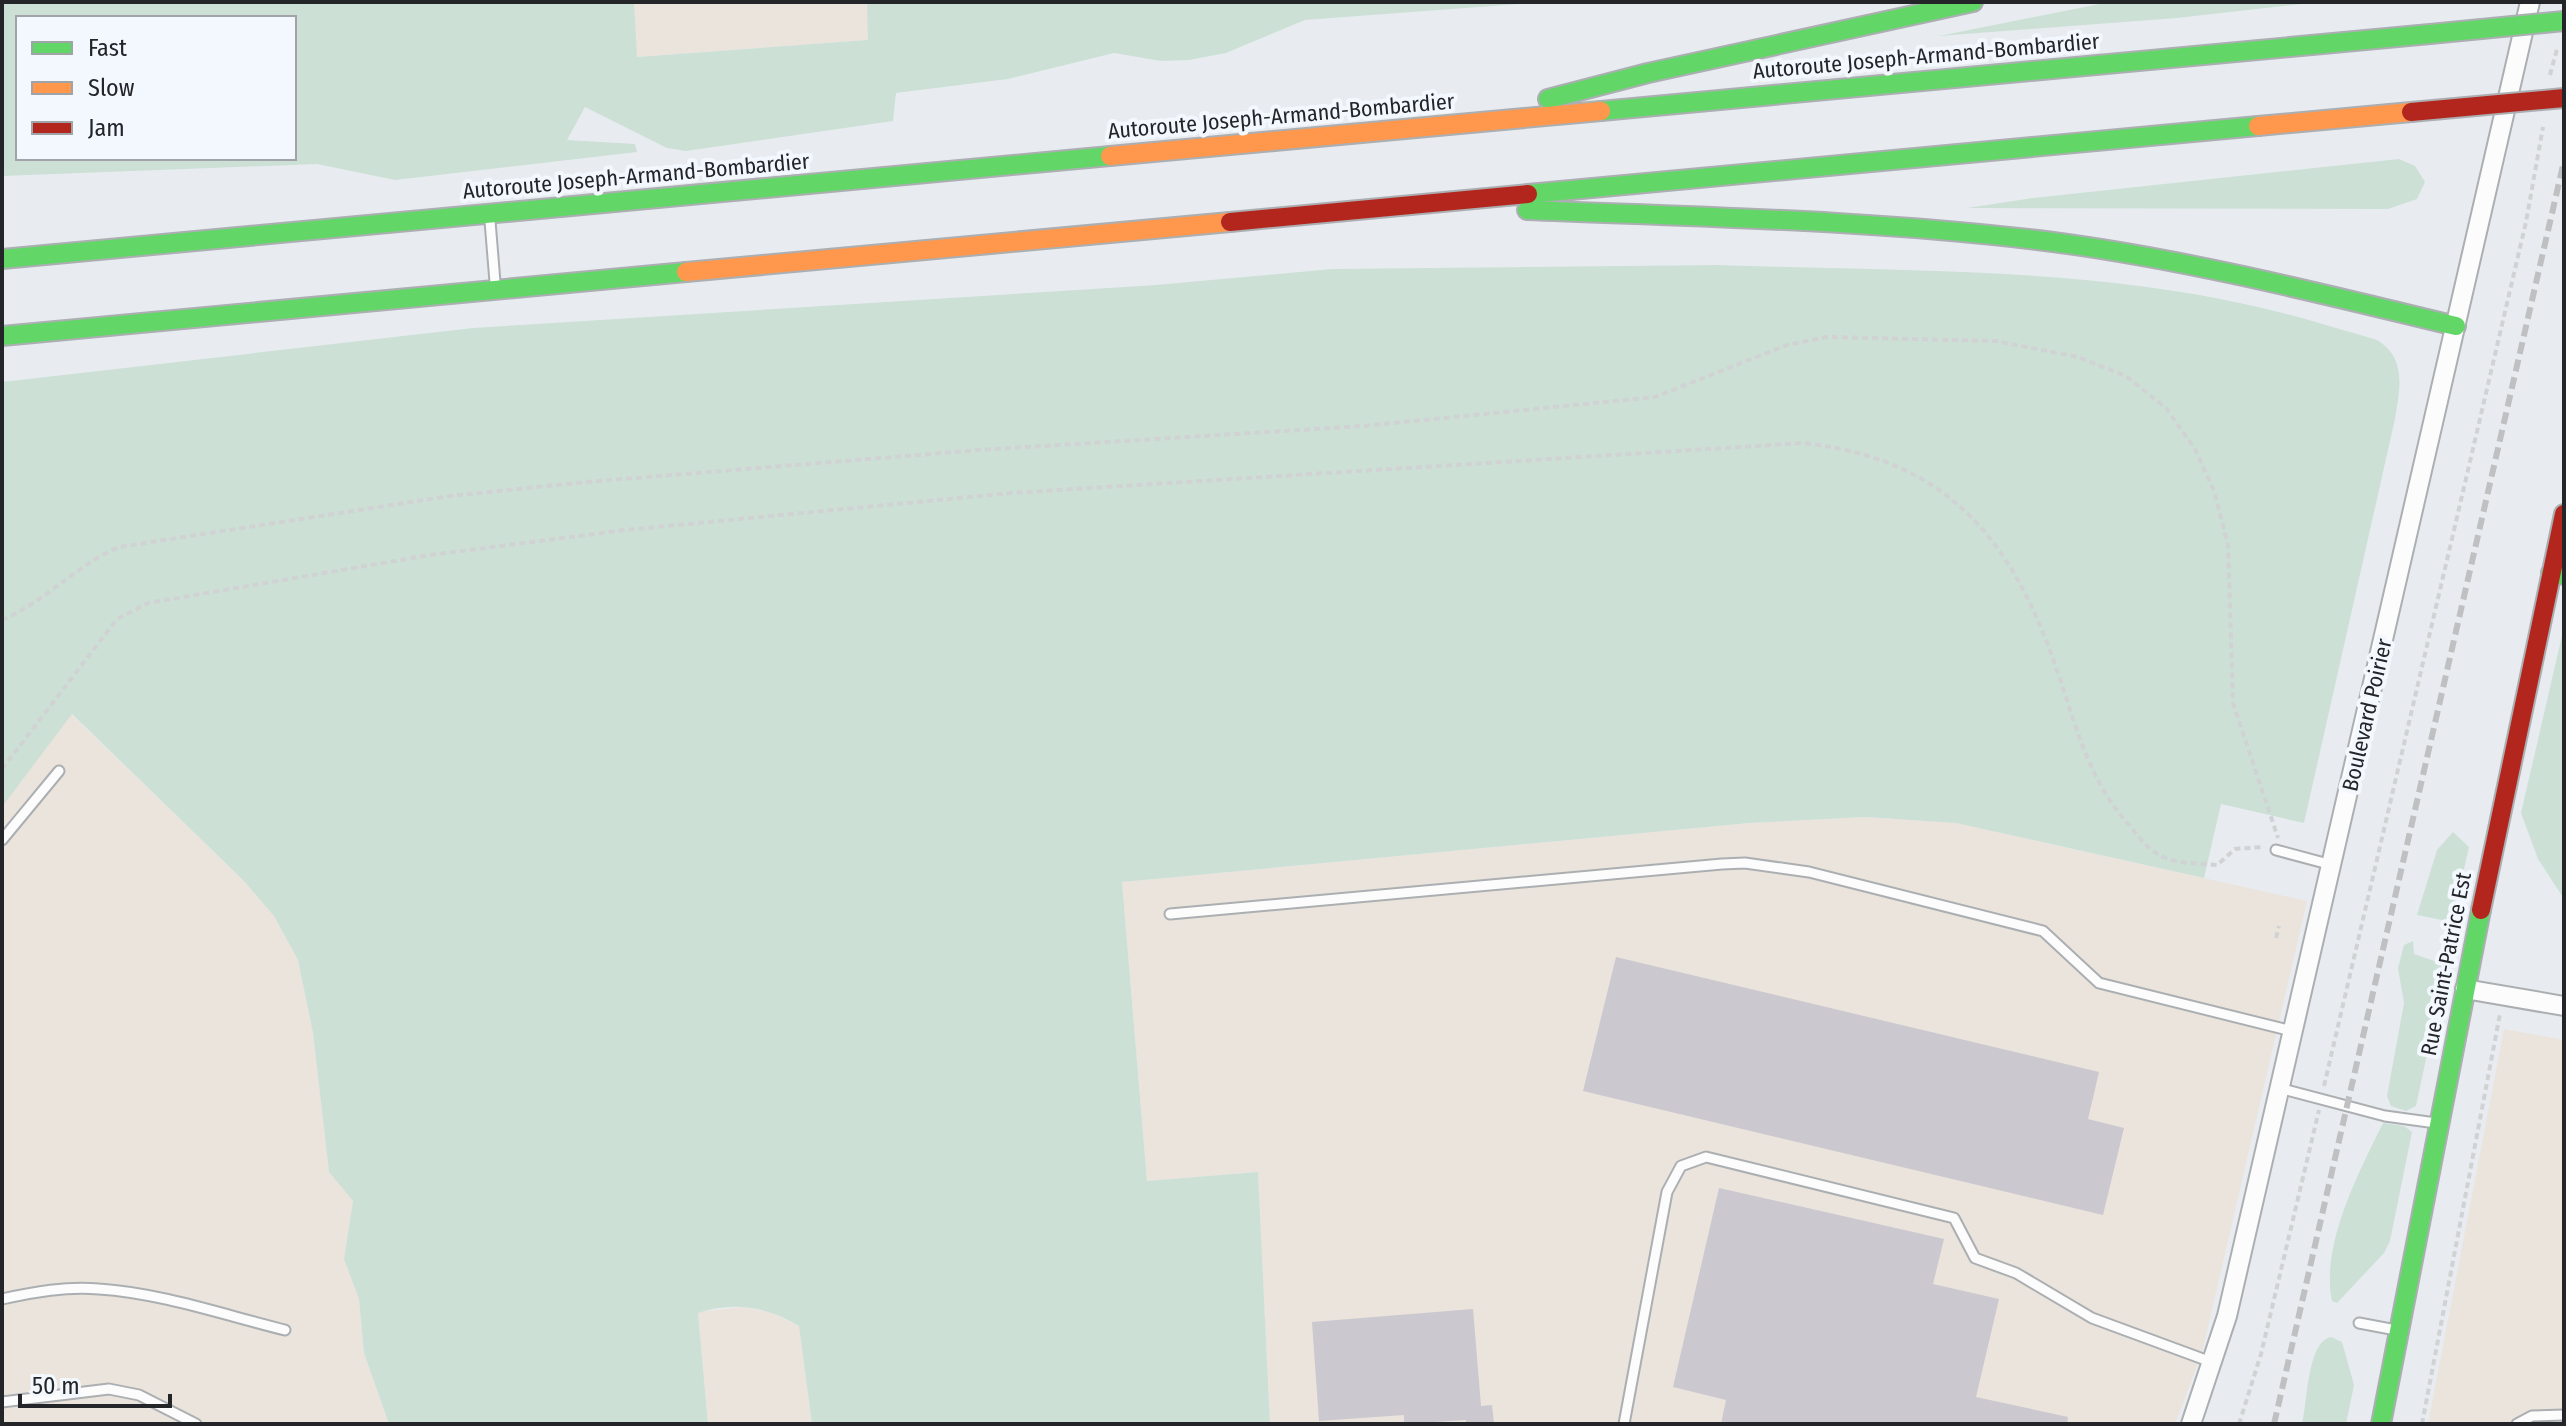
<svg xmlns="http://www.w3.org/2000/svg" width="2566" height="1426" font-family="'Fira Sans Condensed',sans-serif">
<rect width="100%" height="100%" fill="#e8ecf0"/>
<!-- industrial -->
<g fill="#eae4dc">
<path d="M634,2H867L869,40L636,57Z"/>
<path d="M71,714L244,881L274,916L298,960L313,1033L329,1172L353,1201L344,1259L359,1298L364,1353L389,1424H2V807Z"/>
<path d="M1865,817L1956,823L2307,901L2202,1353L2175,1424H1270L1258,1172L1147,1181L1122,882L1749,823Z"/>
<path d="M2504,1029L2564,1040V1424H2428Z"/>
<path d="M743,1307L772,1313L799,1326L812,1424H708L698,1312Z"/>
</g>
<!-- green -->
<g fill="#cce0d6" fill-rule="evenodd">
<path d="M2,2H634L637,57L868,40L867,2H1547L1305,20L1226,53L1189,60L1161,61L1114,53L1008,79L896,93L893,121L686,151L667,148L585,107L567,140L635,144L637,152L395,180L317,164L2,176ZM294,18V158H18V18Z"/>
<path d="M2109,2H2319L2177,18L1939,36Z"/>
<path d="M2399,159L2415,166L2425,182L2417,199L2388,209L1967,208L2033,198Z"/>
<path d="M1718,265C1888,271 2083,267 2249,305C2292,314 2335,328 2377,340C2407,358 2400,389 2395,419L2304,823L2221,804L2204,878L1956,823L1865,817L1749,823L1122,882L1147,1181L1258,1172L1270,1424H812L799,1326C767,1307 733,1301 698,1313L708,1424H389L364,1353L359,1299L344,1259L353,1201L329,1172L313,1033L298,960L274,916L244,881L72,714L2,807V382L473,328L1156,285L1332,269Z"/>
<path d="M2564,627V899L2538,859L2521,813Z"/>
<path d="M2453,832L2469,847L2452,922L2417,915L2437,850Z"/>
<path d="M2413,941L2414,954L2446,965L2416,1106L2406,1111L2391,1106L2387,1096L2404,1003L2398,968L2404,945Z"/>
<path d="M2383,1123L2404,1126L2412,1132L2390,1241L2384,1253L2337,1303L2332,1301C2320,1246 2359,1172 2383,1123Z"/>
<path d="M2331,1337L2342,1342L2354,1385L2346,1424H2302C2308,1400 2307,1342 2331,1337Z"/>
</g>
<!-- building -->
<g fill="#cbc8d0">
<path d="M1616,957L2099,1072L2088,1119L2124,1128L2103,1215L1583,1091Z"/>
<path d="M1719,1188L1944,1239L1933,1284L1999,1299L1976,1397L2068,1417L2067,1424H1721L1726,1400L1673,1387Z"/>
<path d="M1473,1309L1481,1406L1492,1405L1494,1424H1466V1420L1404,1424V1415L1319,1421L1312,1322Z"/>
</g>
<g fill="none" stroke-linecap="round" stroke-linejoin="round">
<!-- lane casing -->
<g stroke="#acafb2" stroke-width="13">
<g id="lane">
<path d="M490,221L495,282"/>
<path d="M2,840L59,771"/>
<path d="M2276,850L2332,865"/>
<path d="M1170,914L1722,864L1745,863L1809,872L2043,931L2099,983L2292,1031"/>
<path d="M2279,1088L2385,1116L2436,1123"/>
<path d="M2,1299C34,1292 67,1286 99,1289C161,1293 224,1315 285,1330"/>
<path d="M2359,1323L2396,1330"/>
<path d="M2,1402L109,1389L139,1395L196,1424"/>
<path d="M1624,1424L1667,1192L1681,1166L1706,1157L1954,1218L1975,1258L2016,1273L2092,1318L2214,1363"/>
<path d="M2517,1424L2532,1416L2564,1415"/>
</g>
</g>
<!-- street casing -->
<g stroke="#acafb2" stroke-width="22">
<g id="street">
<path d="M2465,989L2564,1006"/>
<path d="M2191,1424L2227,1316L2530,2"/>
</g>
</g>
<!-- fast casing -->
<g stroke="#acafb2" stroke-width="22">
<g id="fast">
<path d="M1548,99L1648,73L1973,2"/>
<path d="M1601,111L2430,34"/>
<path d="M1528,194L2258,126"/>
<path d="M1527,210C1702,217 1879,220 2053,242C2189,260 2323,294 2456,326"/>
<path d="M2,259L1110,156"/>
<path d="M2,336L686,272"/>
<path d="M2551,573L2564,575"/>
<path d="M2381,1424L2481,910"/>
</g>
</g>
<!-- slow casing -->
<g stroke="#acafb2" stroke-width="22">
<g id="slow">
<path d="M2258,126L2411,112"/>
<path d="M1110,156L1601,111"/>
<path d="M686,272L1230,222"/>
</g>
</g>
<!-- jam casing -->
<g stroke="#acafb2" stroke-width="22">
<g id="jam">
<path d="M1230,222L1528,194"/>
<path d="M2481,910L2564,514"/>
</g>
</g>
<!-- path -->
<g stroke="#d0d2d3" stroke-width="4" stroke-dasharray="6 4" stroke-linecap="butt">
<path d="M2550,75L2557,49"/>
<path d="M2,620C45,602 76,565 119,547L450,496L586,482L979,450L1363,426L1655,397L1787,345L1827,337L1995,341L2078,357L2126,376L2166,408L2195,449L2214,491L2228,545L2233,703L2278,838"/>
<path d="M2,769L117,619L148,603L430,555L625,530L1011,493L1803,443C1950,459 2014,542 2059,676C2076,727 2089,778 2124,819C2135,832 2147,850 2163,857C2179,864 2200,863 2217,865L2235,849L2263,847"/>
<path d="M2276,938L2279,926"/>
<path d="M2324,1086L2526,222L2543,127"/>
<path d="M2239,1424L2261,1354L2319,1110"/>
<path d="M2422,1424L2500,1014"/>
</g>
<!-- lane -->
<use href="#lane" stroke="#fcfcfd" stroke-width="9"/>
<!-- street -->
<use href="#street" stroke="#fcfcfd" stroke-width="18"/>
<!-- fast -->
<use href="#fast" stroke="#63d668" stroke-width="18"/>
<!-- slow -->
<use href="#slow" stroke="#ff974d" stroke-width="18"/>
<!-- jam -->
<use href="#jam" stroke="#b3261e" stroke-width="18"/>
<!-- rail -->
<path stroke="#bfc0c1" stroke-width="6" stroke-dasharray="12 6" stroke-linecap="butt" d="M2274,1424L2564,161"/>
<!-- fast-bridge casing -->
<g stroke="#acafb2" stroke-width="22" stroke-linecap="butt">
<path id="fast-bridge" d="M2430,34L2564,21"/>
</g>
<!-- jam-bridge casing -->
<g stroke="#acafb2" stroke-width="22" stroke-linecap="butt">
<path id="jam-bridge" d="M2411,112L2564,98"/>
</g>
<!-- fast-bridge -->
<use href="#fast-bridge" stroke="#63d668" stroke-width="18"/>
<!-- jam-bridge -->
<use href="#jam-bridge" stroke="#b3261e" stroke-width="18"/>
</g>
<g text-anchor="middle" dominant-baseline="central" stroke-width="8" stroke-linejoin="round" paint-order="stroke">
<!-- street labels -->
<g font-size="22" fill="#232528" stroke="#f3f8ff">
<text transform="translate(1926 56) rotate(-5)">Autoroute Joseph-Armand-Bombardier</text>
<text transform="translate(1281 116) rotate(-5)">Autoroute Joseph-Armand-Bombardier</text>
<text transform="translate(636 176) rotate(-5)">Autoroute Joseph-Armand-Bombardier</text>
<text transform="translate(2367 715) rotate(-77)">Boulevard Poirier</text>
<text transform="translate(2446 964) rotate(-79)">Rue Saint-Patrice Est</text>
</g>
</g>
<!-- border -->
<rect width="2566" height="1426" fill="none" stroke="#232528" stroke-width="8"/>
<!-- legend -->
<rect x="16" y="16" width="280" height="144" fill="#f3f8ff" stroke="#a0a4a9" stroke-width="2"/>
<rect x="32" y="42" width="40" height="12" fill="#63d668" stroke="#a0a4a9" stroke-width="2"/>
<text x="88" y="56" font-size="24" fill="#232528">Fast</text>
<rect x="32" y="82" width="40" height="12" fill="#ff974d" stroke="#a0a4a9" stroke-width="2"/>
<text x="88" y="96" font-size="24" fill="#232528">Slow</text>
<rect x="32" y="122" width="40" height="12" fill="#b3261e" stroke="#a0a4a9" stroke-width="2"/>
<text x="88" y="136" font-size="24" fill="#232528">Jam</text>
<!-- scale -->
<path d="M20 1394v12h150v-12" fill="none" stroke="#232528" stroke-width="4"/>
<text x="32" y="1394" font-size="24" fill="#232528" stroke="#f3f8ff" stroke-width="6" paint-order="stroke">50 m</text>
</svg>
